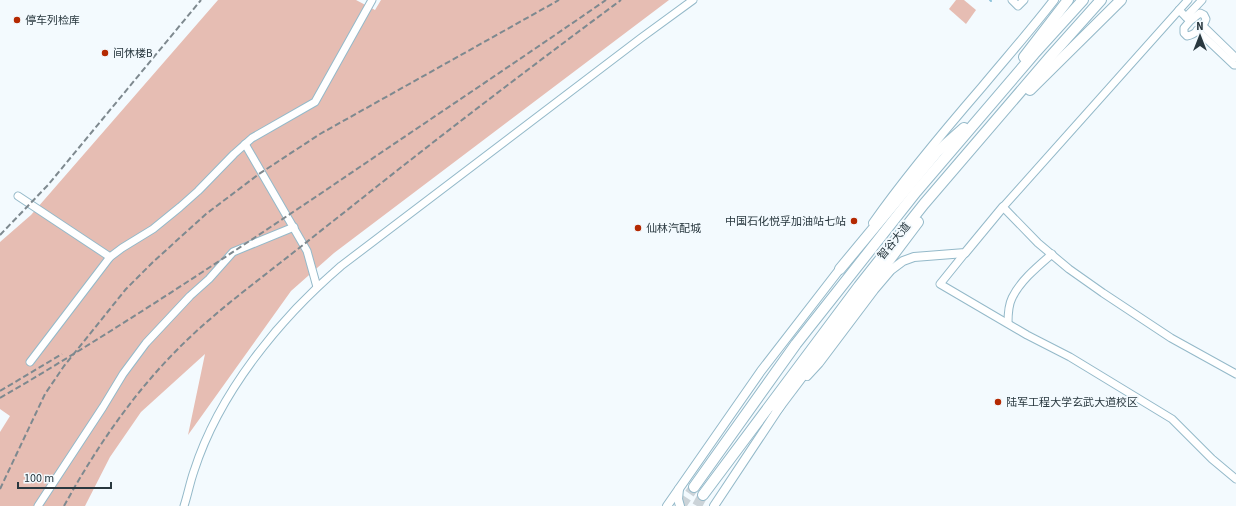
<svg xmlns="http://www.w3.org/2000/svg" width="1236" height="506" font-family="'Source Sans 3','Noto Sans SC',sans-serif">
<rect width="100%" height="100%" fill="#f3fafe"/>
<!-- green -->
<g fill="#e6bdb3">
<path d="M218,0H356L375,10L381,0H669L334,253L291,291L188,435L205,354L141,412L110,457L85,506H0V432L10,416L0,409V242L31,215Z"/>
<path d="M956,0H964L976,10L966,24L949,9Z"/>
</g>
<g fill="none" stroke-linecap="round" stroke-linejoin="round">
<!-- stream -->
<path stroke="#8dc3db" stroke-width="2" d="M990,0L991,1"/>
<!-- highway-tunnel -->
<g stroke="#cbd3d8" stroke-width="10" stroke-dasharray="10 5" stroke-linecap="butt">
<path d="M681,506L694,487"/>
<path d="M697,506L703,495"/>
</g>
<!-- minor casing -->
<g stroke="#94b9c9" stroke-width="9">
<g id="minor">
<path d="M1012,0L1018,6L1024,0"/>
<path d="M1188,0L1003,207L1038,243L1069,269L1103,293L1171,338L1236,374"/>
<path d="M1179,10L1190,21L1184,28V33L1187,36C1195,35 1204,26 1206,19L1204,15L1200,13L1190,21"/>
<path d="M1186,17L1202,0"/>
<path d="M1202,25L1236,58"/>
<path d="M1197,30L1234,65H1236"/>
<path d="M245,144L307,251L317,287"/>
<path d="M18,196L110,257"/>
<path d="M965,253L940,284L1027,335L1070,357L1172,419L1212,459L1236,479"/>
<path d="M1008,323C1008,315 1008,306 1012,298C1020,281 1037,267 1052,254"/>
<path d="M30,362L110,257L122,248L153,229L180,207L198,191L234,154L252,138L315,102L372,0"/>
<path d="M38,506L103,407L123,374L146,343L190,296L209,279L233,252L294,227"/>
<path d="M184,506C188,494 190,482 194,471C219,393 279,319 341,266L641,38L693,0"/>
</g>
</g>
<!-- major casing -->
<g stroke="#94b9c9" stroke-width="10">
<g id="major">
<path d="M873,223C906,176 944,131 982,87C1006,58 1031,30 1054,0"/>
<path d="M807,376L819,363L874,290L891,270L903,261L914,257L965,253L1003,207"/>
<path d="M679,489L678,499L680,506"/>
<path d="M667,506L761,371L843,265"/>
<path d="M714,506L781,405"/>
</g>
</g>
<!-- highway casing -->
<g stroke="#94b9c9" stroke-width="12">
<g id="highway">
<path d="M1024,57L1068,0"/>
<path d="M1030,90L1121,0"/>
<path d="M840,269L937,152L964,128"/>
<path d="M777,409L918,222"/>
<path d="M694,487L796,344L916,192L1034,54L1083,0"/>
<path d="M703,495L859,286L924,204L1050,57L1101,0"/>
</g>
</g>
<!-- minor -->
<use href="#minor" stroke="#fff" stroke-width="7"/>
<!-- major -->
<use href="#major" stroke="#fff" stroke-width="8"/>
<!-- highway -->
<use href="#highway" stroke="#fff" stroke-width="10"/>
<!-- rail -->
<g stroke="#7e898f" stroke-width="2" stroke-dasharray="6 3" stroke-linecap="butt">
<path d="M0,235L48,185L201,0"/>
<path d="M0,391L62,354"/>
<path d="M0,398C110,334 217,263 323,192C417,128 512,65 606,0"/>
<path d="M0,489L45,394L64,366L126,289L153,262L206,214L259,174L320,134L559,0"/>
<path d="M64,506C97,446 136,389 186,341C215,313 248,288 280,263C302,246 324,228 346,211C436,139 528,69 621,0"/>
</g>
</g>
<!-- markers -->
<g fill="#b42902" stroke="#f3fafe" stroke-width="1.5">
<circle cx="17" cy="20" r="4"/>
<circle cx="105" cy="53" r="4"/>
<circle cx="854" cy="221" r="4"/>
<circle cx="638" cy="228" r="4"/>
<circle cx="998" cy="402" r="4"/>
</g>
<g text-anchor="middle" dominant-baseline="central" stroke-width="4" stroke-linejoin="round" paint-order="stroke">
<!-- poi labels -->
<g font-size="11" fill="#29383f" stroke="#f3fafe" text-anchor="start">
<text x="25" y="20">停车列检库</text>
<text x="113" y="53">间休楼B</text>
<text x="846" y="221" text-anchor="end">中国石化悦孚加油站七站</text>
<text x="646" y="228">仙林汽配城</text>
<text x="1006" y="402">陆军工程大学玄武大道校区</text>
</g>
<!-- street labels -->
<g font-size="11" fill="#29383f" stroke="#f3fafe">
<text transform="translate(894 241) rotate(-51)">智谷大道</text>
</g>
</g>
<!-- north arrow -->
<g transform="translate(1200 36)" stroke="#f3fafe" stroke-width="3" paint-order="stroke">
<path d="M0-3L7 15L0 10L-7 15Z" fill="#29383f"/>
<text y="-6" font-size="11" font-weight="bold" text-anchor="middle" fill="#29383f">N</text>
</g>
<!-- scale -->
<path d="M18 482v6h93v-6" fill="none" stroke="#29383f" stroke-width="2"/>
<text x="24" y="482" font-size="12" fill="#29383f" stroke="#f3fafe" stroke-width="3" paint-order="stroke">100 m</text>
</svg>
